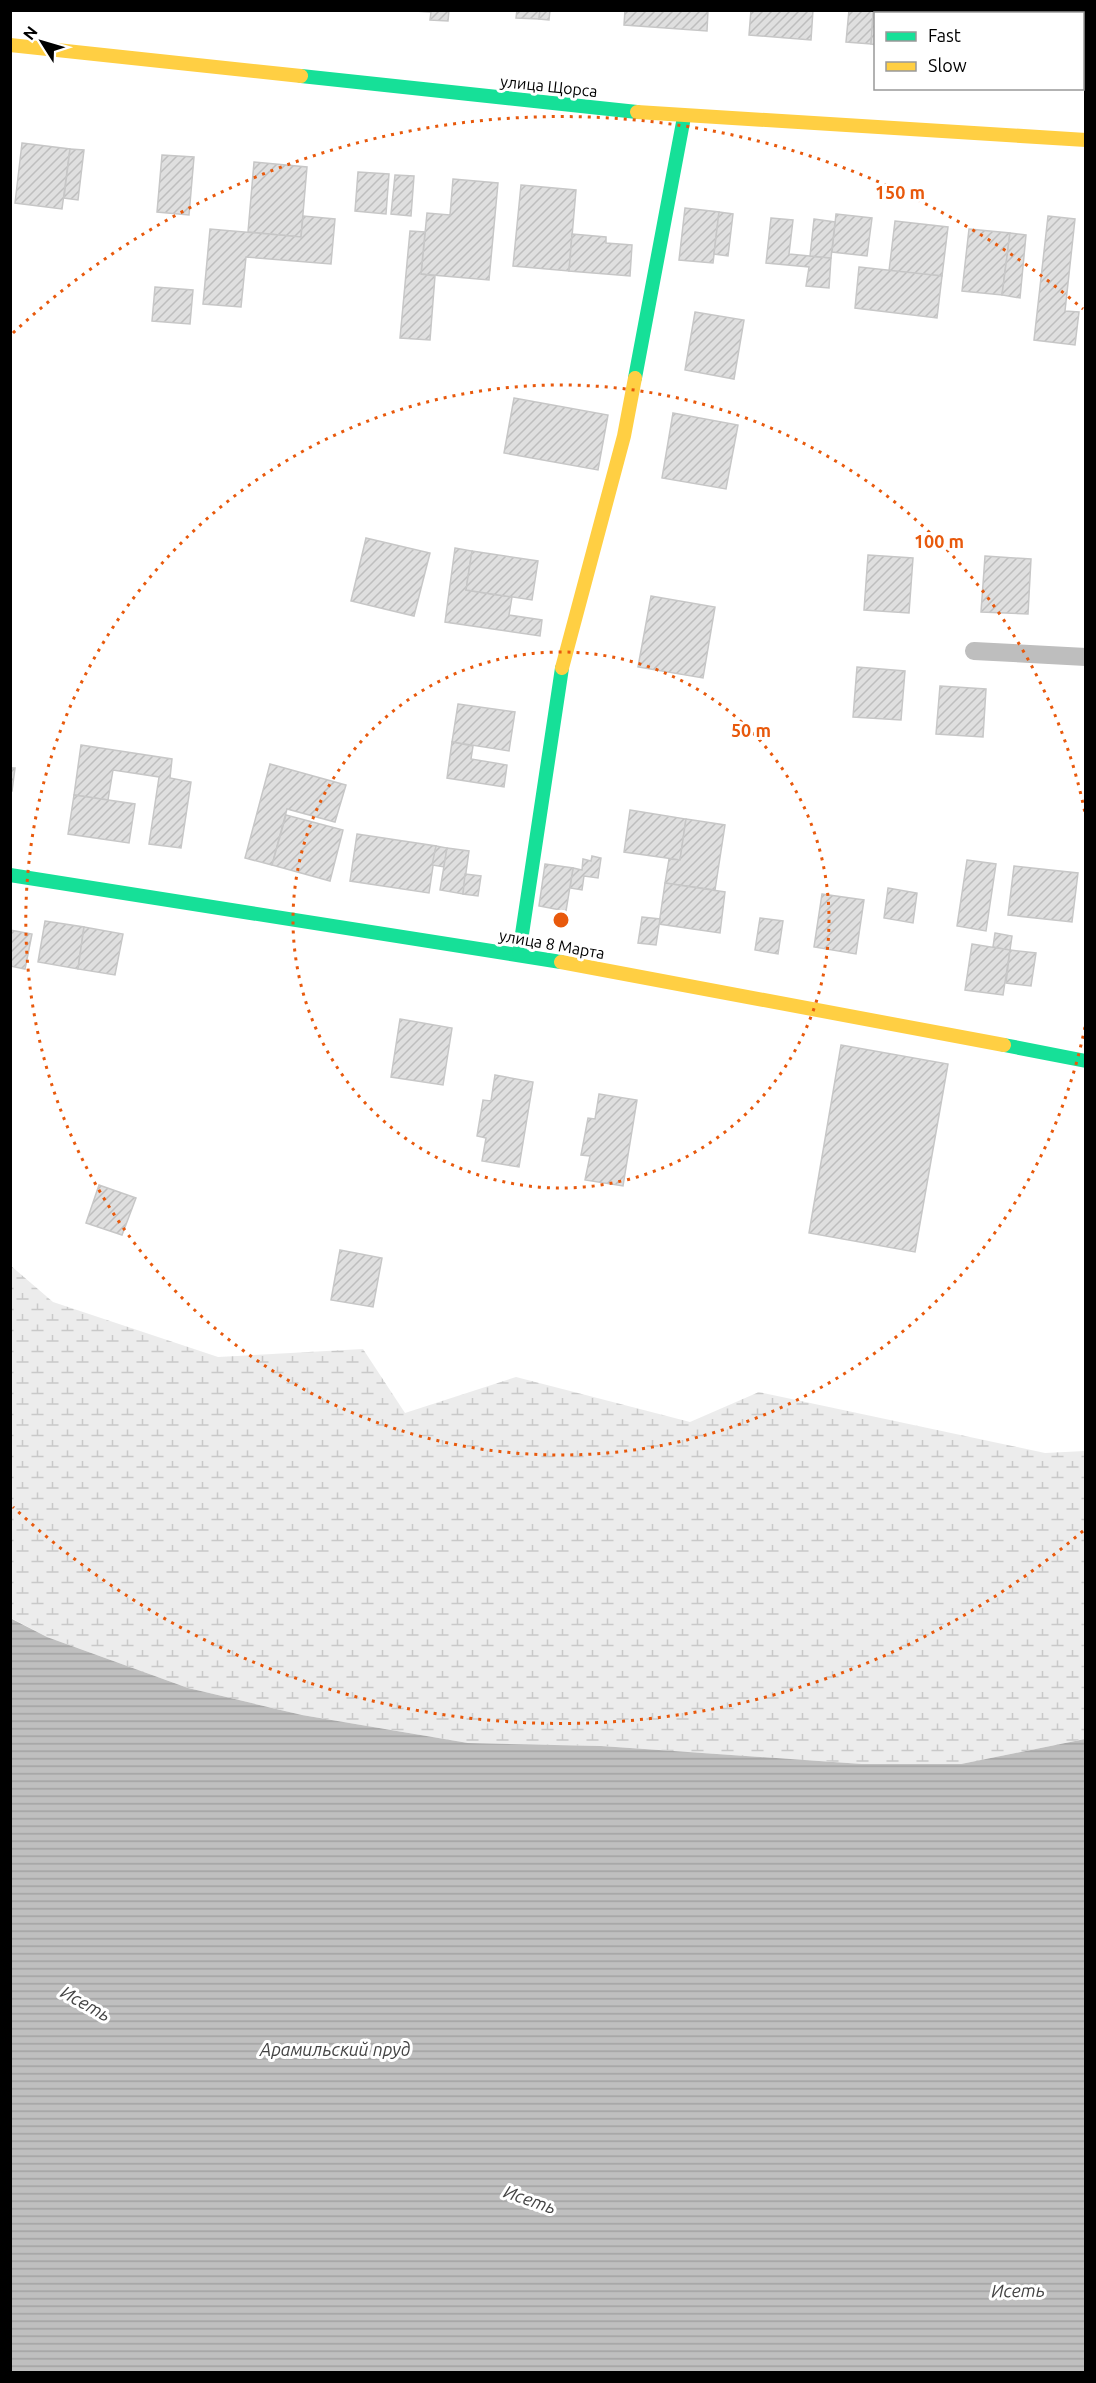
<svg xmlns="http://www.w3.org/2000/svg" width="1096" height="2383" font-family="Ubuntu,sans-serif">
<defs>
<pattern id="wetland-marsh" width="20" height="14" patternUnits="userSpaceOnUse" patternTransform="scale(1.5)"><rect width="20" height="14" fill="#ececec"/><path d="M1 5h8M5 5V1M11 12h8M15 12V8" fill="none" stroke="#c9c9c9"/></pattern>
<pattern id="water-rules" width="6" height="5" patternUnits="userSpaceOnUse" patternTransform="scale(1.5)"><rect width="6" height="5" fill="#bfbfbf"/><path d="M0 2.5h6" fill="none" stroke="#a2a2a2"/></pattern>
<pattern id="building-hatch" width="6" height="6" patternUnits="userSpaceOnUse" patternTransform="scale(1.5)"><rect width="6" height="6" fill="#dfdfdf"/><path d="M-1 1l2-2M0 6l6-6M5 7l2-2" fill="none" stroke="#bebebe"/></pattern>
</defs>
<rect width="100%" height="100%" fill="#fff"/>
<!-- wetland -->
<path fill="url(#wetland-marsh)" d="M10,1265L53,1302L218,1357L363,1349L405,1413L516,1377L690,1422L759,1392L1045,1453L1085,1451V1739L961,1764H862L601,1746L468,1743L302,1715L188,1688L47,1637L11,1618Z"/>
<!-- water -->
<path fill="url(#water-rules)" d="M10,1618L47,1637L188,1688L302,1715L468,1743L601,1746L862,1764H961L1085,1739V2372H11Z"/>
<!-- building -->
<g fill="url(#building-hatch)" stroke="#c7c7c7" stroke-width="1.5">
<path d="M449,10L448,21L430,20L431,12L414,11Z"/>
<path d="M517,10H540L539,19L516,18Z"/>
<path d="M540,10H550L549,20L539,19Z"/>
<path d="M625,10H708L707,31L624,25Z"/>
<path d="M751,10H813L811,40L749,35Z"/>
<path d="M849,10H874L871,44L846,42Z"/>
<path d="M965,10H1003L1002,14H965Z"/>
<rect x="1045" y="10" width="21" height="4"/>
<path d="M1066,10H1086V61H1082V14H1066Z"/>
<path d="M873,12L888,14H876V45L871,44Z"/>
<path d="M22,143L70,149L62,209L15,203Z"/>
<path d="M70,149L84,150L78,200L64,198Z"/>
<path d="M162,155L194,157L189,215L157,212Z"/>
<path d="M254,162L307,167L301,237L248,232Z"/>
<path d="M358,172L389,174L386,214L355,211Z"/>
<path d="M395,175L414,176L411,216L391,214Z"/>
<path d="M453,179L498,183L489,280L421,274L427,213L450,215Z"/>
<path d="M521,185L576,190L569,271L513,266Z"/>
<path d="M685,208L719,212L713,263L679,260Z"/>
<path d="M719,212L733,214L728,256L714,254Z"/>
<path d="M836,214L872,218L867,256L832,252Z"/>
<path d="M303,216L335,219L331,264L246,257L241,307L203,304L210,229L301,237Z"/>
<path d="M1048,216L1075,219L1065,311L1079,312L1075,345L1034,340Z"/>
<path d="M771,218L793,220L789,254L831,258L829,288L806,286L809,267L766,263Z"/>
<path d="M814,219L835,222L831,258L810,256Z"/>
<path d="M895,221L948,227L942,276L889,271Z"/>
<path d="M969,229L1010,233L1002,295L962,291Z"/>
<path d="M410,231L425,232L421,274L435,276L430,340L400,338Z"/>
<path d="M1010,233L1026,235L1020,298L1002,295Z"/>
<path d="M572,234L606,237V243L632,245L630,276L569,271Z"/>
<path d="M859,267L942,276L937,318L855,308Z"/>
<path d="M155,287L193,290L190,324L152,321Z"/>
<path d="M695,312L744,320L734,379L685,370Z"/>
<path d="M514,398L608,415L598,470L504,453Z"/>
<path d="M673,413L738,425L726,489L662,478Z"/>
<path d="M366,538L430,553L414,616L351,601Z"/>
<path d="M455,548L472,551L466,590L512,597L509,615L542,620L540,636L445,622Z"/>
<path d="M472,551L538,561L532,600L466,590Z"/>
<path d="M868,555L913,558L909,613L864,610Z"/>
<path d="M985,556L1031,559L1028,614L981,612Z"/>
<path d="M651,596L715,607L703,678L638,667Z"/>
<path d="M857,667L905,671L901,720L853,717Z"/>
<path d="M940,686L986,689L983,737L936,734Z"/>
<path d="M458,704L515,712L509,751L452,742Z"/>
<path d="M452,742L473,746L471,759L507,765L504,787L447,778Z"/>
<path d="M81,745L172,759L170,778L191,782L181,848L149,844L159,777L113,770L108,800L74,795Z"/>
<path d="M270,764L346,785L335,822L287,809L272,865L245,858Z"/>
<path d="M10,768H15L12,791H10Z"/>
<path d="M74,795L135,804L129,843L68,834Z"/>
<path d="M630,810L686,819L680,860L624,852Z"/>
<path d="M286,815L343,830L330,881L272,865Z"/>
<path d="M686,819L725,825L715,890L665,883L669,859L680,860Z"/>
<path d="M357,834L436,846L429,893L350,881Z"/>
<path d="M436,846L447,848L444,867L432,865Z"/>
<path d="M447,848L469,851L463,894L440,890Z"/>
<path d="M592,856L601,858L598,878L584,876L582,890L570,888L573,868L582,870L583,859L591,861Z"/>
<path d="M967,860L996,864L986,931L957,926Z"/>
<path d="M545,864L573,868L566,911L539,906Z"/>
<path d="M1014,866L1078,873L1072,922L1008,915Z"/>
<path d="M465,874L481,876L478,896L463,894Z"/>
<path d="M665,883L725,892L720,933L659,924Z"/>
<path d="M888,888L917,893L913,923L884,918Z"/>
<path d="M822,894L864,900L856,954L814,947Z"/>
<path d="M642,917L660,919L656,945L638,943Z"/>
<path d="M760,918L783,921L778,954L755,950Z"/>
<path d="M45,921L84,927L78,969L38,962Z"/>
<path d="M84,927L123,934L115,975L78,969Z"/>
<path d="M10,930L32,934L25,969L10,966Z"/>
<path d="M995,933L1012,936L1010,950L993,947Z"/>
<path d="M972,944L1010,950L1003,995L965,990Z"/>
<path d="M1010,950L1036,953L1031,986L1006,983Z"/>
<path d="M400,1019L452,1028L443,1085L391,1077Z"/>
<path d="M841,1045L948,1064L915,1252L809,1233Z"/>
<path d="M495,1075L533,1082L519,1167L482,1161L486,1138L477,1136L483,1100L491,1101Z"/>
<path d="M599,1094L637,1100L623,1186L585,1180L590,1156L581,1155L588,1118L595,1119Z"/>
<path d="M99,1185L136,1198L122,1235L86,1223Z"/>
<path d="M340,1250L382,1258L373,1307L331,1300Z"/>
</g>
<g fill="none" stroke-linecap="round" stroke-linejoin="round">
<!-- lane -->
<path stroke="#bebebe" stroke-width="18" d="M974,651L1086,657"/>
<!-- fast -->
<g stroke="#16e098" stroke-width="14">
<path d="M301,76L637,112"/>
<path d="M635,378L684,117"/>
<path d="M10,875L561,962"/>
<path d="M519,954L562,668"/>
<path d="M1004,1045L1086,1061"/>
</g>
<!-- slow -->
<g stroke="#ffcf43" stroke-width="14">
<path d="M10,45L301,76"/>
<path d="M637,112L1086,140"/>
<path d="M562,668L624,436L635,378"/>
<path d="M561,962L1004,1045"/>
</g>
</g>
<!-- distance rings -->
<g fill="none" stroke="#e8590c" stroke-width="3" stroke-dasharray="3 6">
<circle cx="561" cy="920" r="268"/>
<path d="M1085 1027A535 535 0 1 1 1085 813"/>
<path d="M1083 1531A803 803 0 0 1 13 1507M13 333A803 803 0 0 1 1083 309"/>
</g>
<g text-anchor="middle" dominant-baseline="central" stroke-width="6" stroke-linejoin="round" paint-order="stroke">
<!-- street labels -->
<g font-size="16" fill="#000" stroke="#fff">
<text transform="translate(549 86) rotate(6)">улица Щорса</text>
<text transform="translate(552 944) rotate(10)">улица 8 Марта</text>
</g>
<!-- water labels -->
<g font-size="18" font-style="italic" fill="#444" stroke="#fff">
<text transform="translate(86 2003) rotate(29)">Исеть</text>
<text x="335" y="2049">Арамильский пруд</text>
<text transform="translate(530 2199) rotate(19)">Исеть</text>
<text transform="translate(1018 2290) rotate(-1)">Исеть</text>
</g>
</g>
<circle cx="561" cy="920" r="9" fill="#e8590c" stroke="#fff" stroke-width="3"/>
<g font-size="18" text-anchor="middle" font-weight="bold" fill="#e8590c" stroke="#fff" stroke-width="6" stroke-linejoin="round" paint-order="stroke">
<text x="900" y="199">150 m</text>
<text x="939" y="548">100 m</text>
<text x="751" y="737">50 m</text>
</g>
<!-- border -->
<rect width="1096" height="2383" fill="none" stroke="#000000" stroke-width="24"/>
<!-- legend -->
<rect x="874" y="12" width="210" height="78" fill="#ffffff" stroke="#999999" stroke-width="1.5"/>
<rect x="886" y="32" width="30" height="9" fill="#16e098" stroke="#999999" stroke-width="1.5"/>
<text x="928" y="42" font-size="18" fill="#000000">Fast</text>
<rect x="886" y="62" width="30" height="9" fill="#ffcf43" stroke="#999999" stroke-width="1.5"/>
<text x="928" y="72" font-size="18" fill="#000000">Slow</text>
<!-- north arrow -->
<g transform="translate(42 42) rotate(307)" stroke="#ffffff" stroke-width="4.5" paint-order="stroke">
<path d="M0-4.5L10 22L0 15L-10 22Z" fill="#000000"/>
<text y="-9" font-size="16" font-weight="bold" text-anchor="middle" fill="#000000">N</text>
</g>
</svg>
